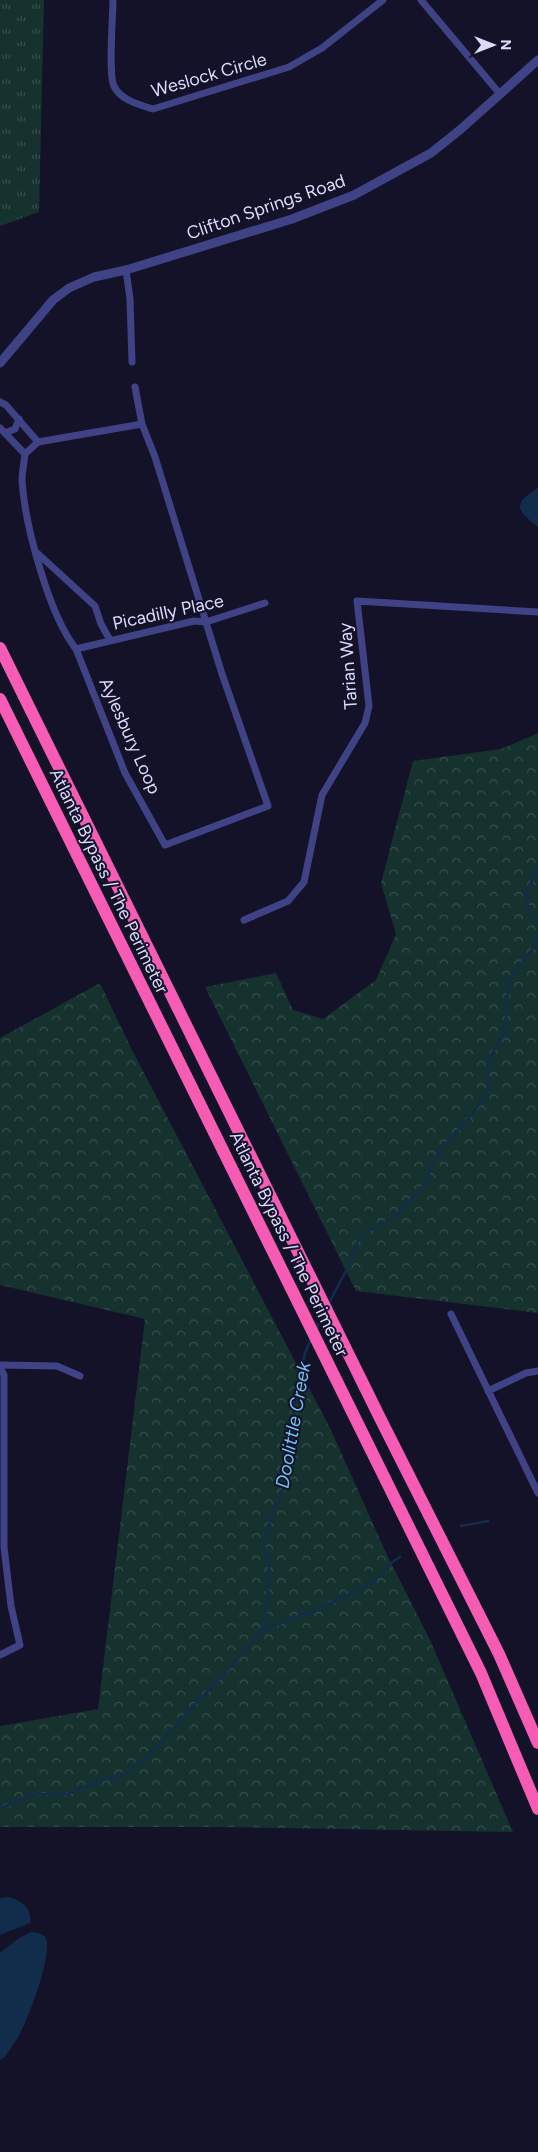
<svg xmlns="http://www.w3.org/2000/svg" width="538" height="2152" font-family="Figtree,sans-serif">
<defs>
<pattern id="grass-tufts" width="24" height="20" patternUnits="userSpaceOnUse" patternTransform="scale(1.25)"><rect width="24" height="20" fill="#15322e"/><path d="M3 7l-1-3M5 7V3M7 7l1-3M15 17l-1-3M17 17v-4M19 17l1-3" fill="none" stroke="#364f4d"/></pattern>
<pattern id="forest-crowns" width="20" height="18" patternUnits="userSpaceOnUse" patternTransform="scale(1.25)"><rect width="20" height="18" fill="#15322e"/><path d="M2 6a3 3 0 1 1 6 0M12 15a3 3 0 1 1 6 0" fill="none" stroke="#364f4d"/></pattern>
</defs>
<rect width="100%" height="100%" fill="#131228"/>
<!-- grass -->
<path fill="url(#grass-tufts)" d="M0,0H44L39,212L0,226Z"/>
<!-- forest -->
<g fill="url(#forest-crowns)">
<path d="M538,733V1313L356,1291L205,987L276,973L293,1010L323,1019L376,980L396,934L381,883L413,761L501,749Z"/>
<path d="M100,983L131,1048L331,1430L387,1555L431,1642L513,1832L223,1827H0V1726L98,1709L145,1319L0,1285V1038Z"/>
</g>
<!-- water -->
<g fill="#122d4c">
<path d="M538,488V527C516,510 512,504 538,488Z"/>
<path d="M9,1897C22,1901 32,1908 30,1923L0,1935V1898Z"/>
<path d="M31,1932C38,1933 45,1933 47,1941C50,1959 30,2015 21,2031C17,2041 10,2049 4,2058L0,2060V1953L18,1939Z"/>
</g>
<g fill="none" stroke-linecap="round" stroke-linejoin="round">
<!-- stream -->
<g stroke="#122d4c" stroke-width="2.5">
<path d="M538,868L527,892L528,908L538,924"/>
<path d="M329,1303L348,1267L360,1235L395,1217L427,1182L433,1160L484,1099L488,1088L487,1069L492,1053L502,1038L506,1022L508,980L534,947L538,935"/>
<path d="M316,1330L323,1314"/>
<path d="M461,1526L488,1521"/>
<path d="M265,1629L316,1610L370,1584L378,1577L388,1565L400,1557"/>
<path d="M0,1808L36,1794H67L91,1784L123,1774L146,1758L265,1629L269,1563L264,1547L272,1515L283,1491L292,1447L296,1393L305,1353L311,1339"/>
</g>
<!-- minor -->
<g stroke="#3f4385" stroke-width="7">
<path d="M113,0C113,16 108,74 114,86C120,100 140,105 153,109L289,67L322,48L383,0"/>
<path d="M421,0L500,94"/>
<path d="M126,270L130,299L132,362"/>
<path d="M0,402L6,405L38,442"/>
<path d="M0,428L25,454C24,463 22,472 22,481C25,525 49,615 76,649L125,773L165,845L268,806L222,674L155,457L142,424L135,387"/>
<path d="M5,433L15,429L19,419"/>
<path d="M25,454L38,442L142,424"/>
<path d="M36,552L95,606L101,624L110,640"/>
<path d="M76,649L194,621L206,622L265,603"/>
<path d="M244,920L288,901L304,882L322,795L365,723L369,706L357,601L538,612"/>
<path d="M451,1314L538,1493"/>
<path d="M0,1365L57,1366L80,1376"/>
<path d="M0,1367L4,1375V1547L11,1606L20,1645L0,1655"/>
<path d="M488,1391L526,1373L538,1371"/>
</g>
<!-- tertiary -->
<path stroke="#3f4385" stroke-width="9" d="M0,363L53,300L69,288L94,277L126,270L292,219L354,195L431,153L461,129L538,60"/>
<!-- motorway -->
<g stroke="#f75cb5" stroke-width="12">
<path d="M0,648L381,1420L499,1654L538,1743"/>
<path d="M0,699L481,1673L538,1809"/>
</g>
</g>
<g text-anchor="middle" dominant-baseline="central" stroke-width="4" stroke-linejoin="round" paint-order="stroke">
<!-- street labels -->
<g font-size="18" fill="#dbdafd" stroke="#131228">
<text transform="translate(209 75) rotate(-16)">Weslock Circle</text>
<text transform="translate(266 207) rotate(-19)">Clifton Springs Road</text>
<text transform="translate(168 612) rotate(-12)">Picadilly Place</text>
<text transform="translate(348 666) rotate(-94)">Tarian Way</text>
<text transform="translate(130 736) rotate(66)">Aylesbury Loop</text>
<text transform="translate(109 881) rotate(64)">Atlanta Bypass / The Perimeter</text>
<text transform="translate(289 1244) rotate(64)">Atlanta Bypass / The Perimeter</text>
</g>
<!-- water labels -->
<g font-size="19" font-style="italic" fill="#6ec5f8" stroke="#131228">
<text transform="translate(293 1425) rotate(-80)">Doolittle Creek</text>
</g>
</g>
<!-- north arrow -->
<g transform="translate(493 45) rotate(90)" stroke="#131228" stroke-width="4" paint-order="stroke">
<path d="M0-4L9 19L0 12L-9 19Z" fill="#dbdafd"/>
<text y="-8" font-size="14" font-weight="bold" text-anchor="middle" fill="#dbdafd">N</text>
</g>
</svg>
